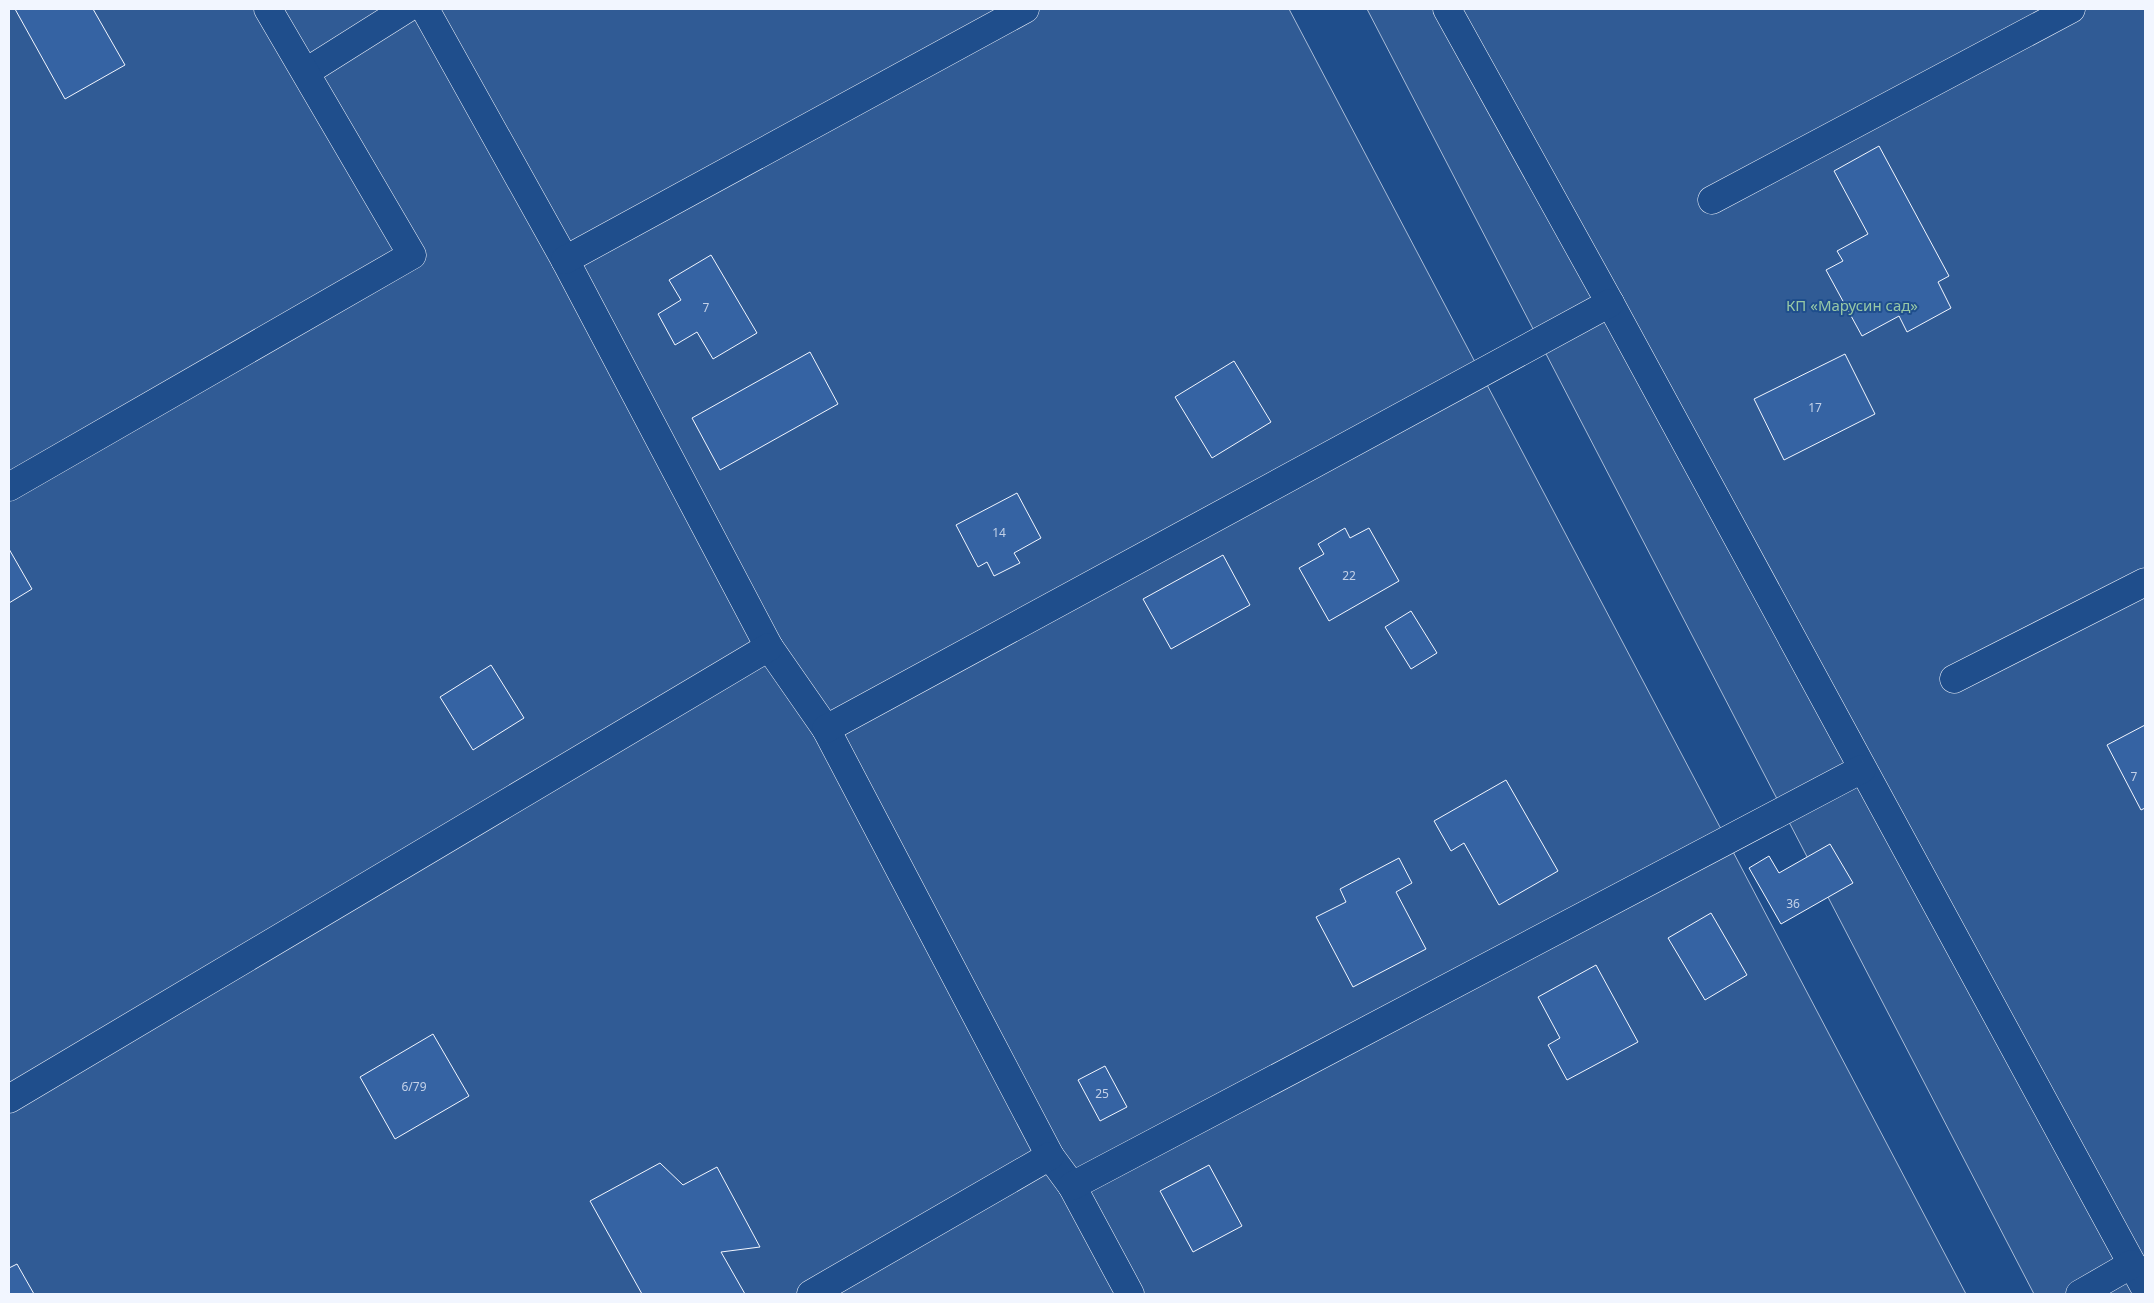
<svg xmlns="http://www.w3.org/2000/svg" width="2154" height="1303" font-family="'Noto Sans',sans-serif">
<rect width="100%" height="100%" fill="#1f4e8c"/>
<!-- built -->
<g fill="#305b95" stroke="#a8bbd7">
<path d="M9,9H1289L1966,1294H9Z"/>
<path d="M1367,9H2145V1294H2034Z"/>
</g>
<!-- building -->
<g fill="#3563a3" stroke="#f2f6ff">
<path d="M15,9H93L125,65L65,99Z"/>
<path d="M1879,146L1949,276L1938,282L1951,308L1907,332L1899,316L1862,336L1826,270L1843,261L1837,251L1868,234L1834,171Z"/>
<path d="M711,255L757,333L713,359L697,332L675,345L658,314L681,300L669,280Z"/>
<path d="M810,352L838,404L720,470L692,418Z"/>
<path d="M1845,354L1875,414L1784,460L1754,399Z"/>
<path d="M1234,361L1271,422L1212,458L1175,397Z"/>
<path d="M1017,493L1041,538L1014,553L1020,563L994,576L987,562L978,567L956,525Z"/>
<path d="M1345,528L1350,538L1369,528L1399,581L1329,621L1299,568L1324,554L1318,544Z"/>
<path d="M9,549L32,589L9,603Z"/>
<path d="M1223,555L1250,605L1171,649L1143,599Z"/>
<path d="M1411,611L1437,653L1411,669L1385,627Z"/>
<path d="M491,665L524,718L473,750L440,697Z"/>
<path d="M2145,725V808L2141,810L2107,745Z"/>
<path d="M1506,780L1558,871L1499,905L1464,843L1451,851L1434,821Z"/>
<path d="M1830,844L1853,883L1781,924L1749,868L1769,856L1779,873Z"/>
<path d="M1399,858L1412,883L1396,892L1426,949L1353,987L1316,917L1346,902L1340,889Z"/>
<path d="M1711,913L1747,975L1705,1000L1668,938Z"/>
<path d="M1596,965L1638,1042L1567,1080L1548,1045L1560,1038L1538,997Z"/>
<path d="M433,1034L469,1096L395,1139L360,1077Z"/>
<path d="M1105,1066L1127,1107L1100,1121L1078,1080Z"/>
<path d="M660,1163L683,1185L717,1167L760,1247L721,1252L745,1294H642L590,1201Z"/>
<path d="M1209,1165L1242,1226L1193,1252L1160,1191Z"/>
<path d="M17,1264L34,1294H9V1268Z"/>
</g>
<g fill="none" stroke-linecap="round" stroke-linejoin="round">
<!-- minor casing -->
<g stroke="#f2f6ff" stroke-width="29">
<g id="minor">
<path d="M425,9L565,260L769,647L826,729L1050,1156L1072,1186L1130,1294"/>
<path d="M1447,9L1610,303L2145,1288"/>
<path d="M306,72L406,9"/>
<path d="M1712,200L2071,9"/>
<path d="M565,260L1025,9"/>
<path d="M9,487L412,255L268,9"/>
<path d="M1954,679L2145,582"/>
<path d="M826,729L1610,303"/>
<path d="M9,1099L769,647"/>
<path d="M1072,1186L1862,769"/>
<path d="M811,1294L1050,1156"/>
<path d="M2080,1294L2132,1264"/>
</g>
</g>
<!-- minor -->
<use href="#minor" stroke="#1f4e8c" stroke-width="28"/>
</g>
<g text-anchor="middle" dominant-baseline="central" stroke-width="4" stroke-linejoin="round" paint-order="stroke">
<!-- number labels -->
<g font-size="12" fill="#c3d1e8">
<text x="706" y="307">7</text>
<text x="1815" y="407">17</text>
<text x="999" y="532">14</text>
<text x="1349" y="575">22</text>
<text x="2134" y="776">7</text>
<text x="1793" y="903">36</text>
<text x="414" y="1086">6/79</text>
<text x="1102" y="1093">25</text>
</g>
<!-- park labels -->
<g font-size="15" fill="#97c8a6" stroke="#1f4e8c">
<text x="1852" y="305">КП «Марусин сад»</text>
</g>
</g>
<!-- border -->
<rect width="2154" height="1303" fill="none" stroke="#f2f6ff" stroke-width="20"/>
</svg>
